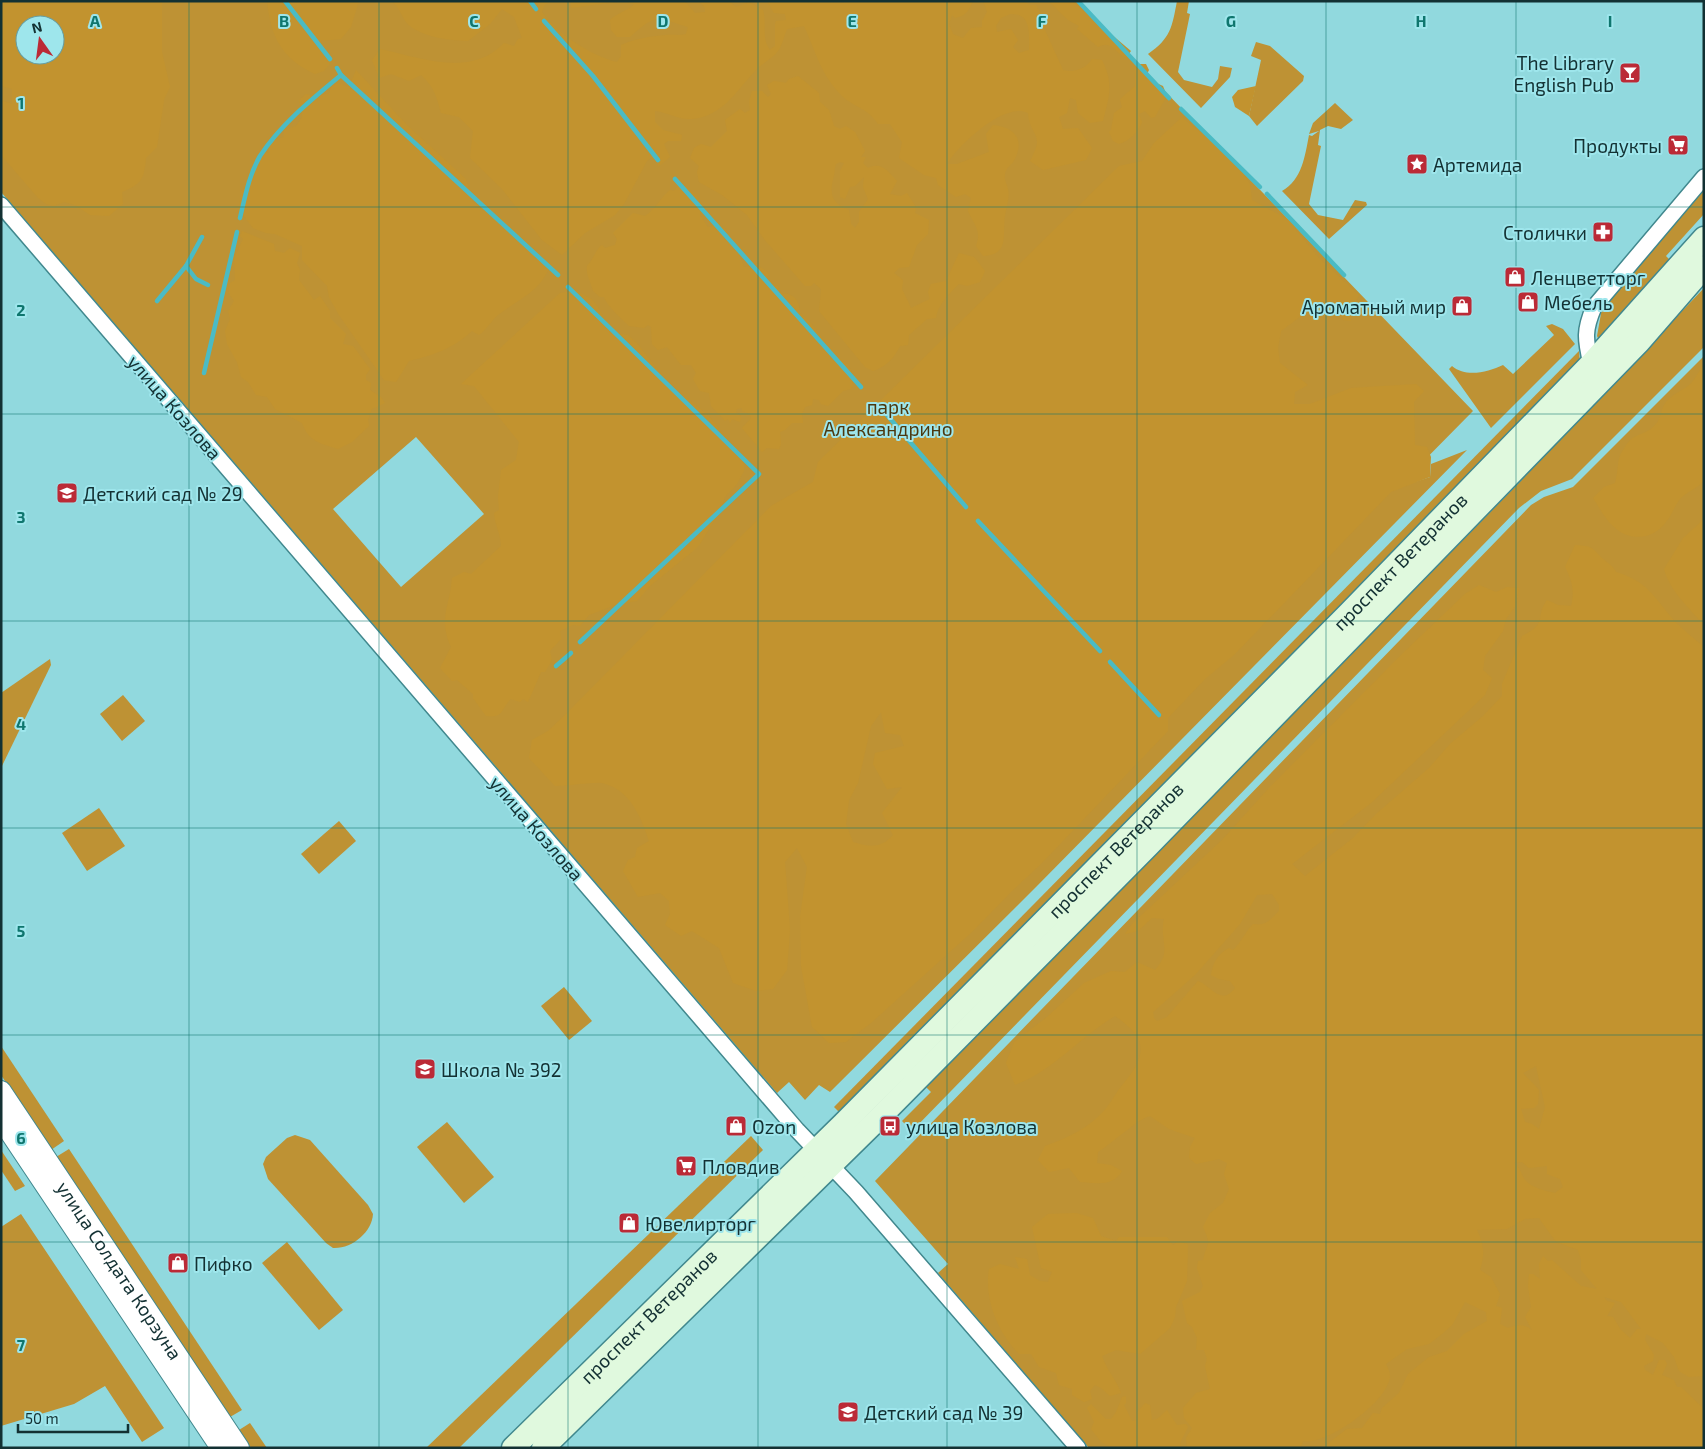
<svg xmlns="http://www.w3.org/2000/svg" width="1705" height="1449" font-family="'Exo 2',sans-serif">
<rect width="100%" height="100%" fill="#91d9de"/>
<!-- green -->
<g fill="#be9234" fill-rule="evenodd">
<path d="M1,1H1078L1473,411L1397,488L1430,477L1431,464L1467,450L1037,886L830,1092L819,1085L805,1100L789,1082L777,1093L1,192ZM25,25H55V55H25ZM416,437L484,514L401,587L333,509Z"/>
<path d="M1177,1H1189L1187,13L1190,14L1178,72L1184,80L1212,87L1218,79L1220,66L1232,68L1230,77L1201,108L1148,54C1171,38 1172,27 1177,1Z"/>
<path d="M1256,42L1270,46L1304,76L1303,81L1257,126L1249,116L1261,60L1251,56Z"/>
<path d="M1335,103L1353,120L1341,129L1328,126L1320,130L1318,145L1321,146L1309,204L1318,215L1343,220L1355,200L1366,202L1367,205L1329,239L1282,191C1302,180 1305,156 1309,135L1312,136L1319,131L1309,134L1313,123Z"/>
<path d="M1704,188V214L1666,256L1672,262L1599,340L1597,336L1602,308Z"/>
<path d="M1704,288V347L1572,479L1541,491L1519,508L912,1131L902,1121L931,1092L926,1087L1515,487Z"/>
<path d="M1552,324L1563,329L1575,344L1491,428L1449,369L1452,366C1466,378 1488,372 1503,365L1513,374L1554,335L1546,326Z"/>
<path d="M1579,351L1580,364L842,1115L834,1107Z"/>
<path d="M1704,356V1448H1089L938,1273L948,1264L875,1181L1531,505L1544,497L1573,487Z"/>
<path d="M50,659L51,665L1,768V693Z"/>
<path d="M123,695L145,721L122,741L100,714Z"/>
<path d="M99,808L125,846L87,871L62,833Z"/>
<path d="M339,821L356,841L319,874L301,854Z"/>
<path d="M564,987L592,1021L569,1040L541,1006Z"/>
<path d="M1,1046L64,1141L51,1150L1,1075Z"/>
<path d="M447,1122L494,1177L464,1203L417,1147Z"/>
<path d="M295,1135L310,1140L368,1205L373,1214C372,1232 352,1249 333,1248L326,1243L268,1179L263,1164L266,1157L287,1138Z"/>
<path d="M751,1136L763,1150L459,1448H426Z"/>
<path d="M69,1149L242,1410L230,1417L56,1157Z"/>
<path d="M1,1150L25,1186L15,1191L1,1170Z"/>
<path d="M21,1214L164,1428L142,1442L105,1386L74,1404L1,1426V1227Z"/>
<path d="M287,1242L343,1310L319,1330L262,1263Z"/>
<path d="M250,1423L267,1448H251L239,1430Z"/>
</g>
<!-- forest -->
<g fill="#c2932f" fill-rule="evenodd">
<path d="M1,1H162V52L170,87L164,100L157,147L146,158C144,179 142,184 122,192L123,204L109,216L90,215L75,205L64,202L54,206L46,204L38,198L1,155V100L12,104V89L1,86ZM25,25H55V55H25Z"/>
<path d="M267,1H359L351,27L341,39L321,41L322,49L333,60L324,71L315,74C281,58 271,37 267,1Z"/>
<path d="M391,1H550L544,6L542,12C558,34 591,56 617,62L621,56V45C634,39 651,36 666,35C673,34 678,36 686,34L688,27C656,17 656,13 630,37H617L611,30L610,20C617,13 628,11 634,4L624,1L571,8V1H685L695,13L705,12V8L699,1H729L736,7L749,2L763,10C767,24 761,38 770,50L775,46V24L776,21L786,20L785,14L774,13L767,1L845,3L846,1H973C969,11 965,16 955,18L952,15L949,24L953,34L963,38L971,28L982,27V21L987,12L983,1H1025L1029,5H1036L1045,20L1044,28L1063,70C1073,73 1086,69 1092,59L1102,60C1114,84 1109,96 1103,121L1090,123L1078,113L1076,100L1070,98L1067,113L1059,117L1063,129L1078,128L1092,148L1086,160L1043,170L1030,161C1046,132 1030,138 1028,113C1005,101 958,145 947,164H957L989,152L986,134L993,125C1013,127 1025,138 1015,159C1012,165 1005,168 1005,174C1004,181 1007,184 1008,189C1010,197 1006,208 1005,216C1002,235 1010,255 983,256L976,246C982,230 974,225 968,211L971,198L965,194L956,197L938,185L936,178L924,175L899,158L902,142L890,124H878C867,107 855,108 842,96C821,75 816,52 804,26L787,29C784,36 782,46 778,51C773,58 761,64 755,71C736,91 723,116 692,119C678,120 668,112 655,111V122L663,130L682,135L681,141H668L664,144L670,157L658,167L656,159L651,158L647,161L624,204L615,215L585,233L562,255L542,240L502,189L470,158L473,131L459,117L441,113C437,98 434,86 421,75L409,81L391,74L379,78L372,60L380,49C421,58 471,78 504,43L514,46L518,39L522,38L514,17L502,9L490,24L468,41C449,40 426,38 410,26C401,19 401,7 391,1ZM1010,14C1032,13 1029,34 1029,50L1019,53L1013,47L1018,40L1011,29L997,32L996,26L1001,18Z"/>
<path d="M1048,1H1072L1131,51L1126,58C1116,54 1112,39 1098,47L1077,29L1079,26L1068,20Z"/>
<path d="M1138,64H1146L1149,70L1145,78L1163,86L1167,96L1155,117L1151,118L1145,111L1139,114L1142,122C1139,132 1129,141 1119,144L1113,141L1109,132L1111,130L1114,113L1122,107L1120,99L1135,86V69Z"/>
<path d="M356,70L407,125L466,179L473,202L502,219L550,265C542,291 517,300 498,315C491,321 487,329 479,335L472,331C452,349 434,355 409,361L396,382L384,380L339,315L329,297L327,286L302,260V246L275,234L266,233L253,228L239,210L241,191C256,182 251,168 259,155L269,152L267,145L272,140L284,137V130L296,126L302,117L299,100L306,94L316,97L329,93L331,87L337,83L349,87Z"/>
<path d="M798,76L819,93L820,102L829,110L834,126L840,129L846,126L855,132L865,151L861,157H866L863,163L868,168C882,161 888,172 897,181L890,194L901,196L907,193L916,207L915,213L929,220L928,234L917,245L909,267L899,268L894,273L903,280L902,289L911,308L930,299L928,292L931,284L946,281L959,253L974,257L985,271L980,282L967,286L959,284C950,293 937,305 936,318L927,319L909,335L908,345L900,346C894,358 886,367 873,371L865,367L819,311L821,289L814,283L811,286H805L764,239L747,215L722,195L699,182L697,172L699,166L690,158L694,148L701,144L711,147L727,131L725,120L740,109L745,113L750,110L749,101L752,91H762L768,97L771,94L767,85L774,81L786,83L789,79ZM840,162L844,163L840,171V197L845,199L850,187L855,186L864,177L863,187L868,199L859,212V222L855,228L851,224L849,210C833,203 829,197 833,179C835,174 834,170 836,164Z"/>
<path d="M1256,86L1249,116L1235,107L1232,97L1238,90Z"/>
<path d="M1182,117L1235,161L1250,184L1252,200L1293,222L1296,230L1320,259L1359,295L1350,315L1351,321L1343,320L1340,304L1331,301L1320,302L1281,331L1278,348L1280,363L1308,385L1295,392L1294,404H1310L1351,388L1416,384L1424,391L1414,402L1415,445L1427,447L1431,457L1430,477L1391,492L1235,654L1205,679L1168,718V731L1040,865L1011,892L973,931L871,1023L846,1042L829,1043L812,1027L801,966L800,917L807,867L797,848L785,862L790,930L787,970L773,989L756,991L733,983L719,948L692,931L681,936L665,925L670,914L669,901L660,893L638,897L623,871L628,860L635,857L637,848L649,841C641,817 630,789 602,783C596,782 564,786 555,786L529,758L532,740L548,731L566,714L771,506L813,482L818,462L1119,166L1142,161L1154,143ZM881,712L885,733L900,735L904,746L875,753L873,764L887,789L902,787L882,813L893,835C881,849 869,847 853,842L846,824L849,800L858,783L871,726Z"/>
<path d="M680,183C692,190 706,200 700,215L708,227L718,224L727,230L724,239L732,241L733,249L739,253L744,267L759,266L769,273L767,279L772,285L778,286L781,293C794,293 800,301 800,313C814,323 821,338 832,351C837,358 847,362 851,370C853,375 853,381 853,386L851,389L843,391L828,406L821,404L819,400L813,399L812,405L805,407L802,414L803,423H792L785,430L780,432L781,444L779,449L767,448L762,452L742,428L751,418L749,414L742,411V408L737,409L736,412L741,416L740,422L732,419L730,423L728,419L725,421L711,406L709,393L700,391L693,379L696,373L691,365H681L667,347L658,350L652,344L651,327L648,325L644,328L629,326C622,319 607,306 604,297H600L593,291C591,282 586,276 587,266C594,259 595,250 602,245L605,248L615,245L617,239L613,233L633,213L645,216C656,209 660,198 670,190L674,191Z"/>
<path d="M242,231L274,244L275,251L284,253L290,248L300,253L297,263L300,270L299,280L314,300L320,296L330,311V318L346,334L343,344L353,346L370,369L366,375V380L371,383L370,390L381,397L385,403L372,409L368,420L369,426L352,442L338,449C320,443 309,442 302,423L275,409L267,397L256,395L248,382L241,377L237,362L227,344L225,331L230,319L228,311L234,301L228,292L230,283L235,280L234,258L243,239L240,236Z"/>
<path d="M577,290C581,294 585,295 590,298C600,305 605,322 610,333L628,335L637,343L675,392L687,398L709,416L740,456L744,464V471L737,484L725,497L720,512L700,544L692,552L650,586L637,601L618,604L589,615L580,626L573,625L560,631L561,639L550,651L552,660L545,672H541L528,702L523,699L520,702L511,699C500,709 505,718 486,716L473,698V694L457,680L452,681L440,668L451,647C438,618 450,607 452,578L464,572L471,574L501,546C501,535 495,525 494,513L499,510L498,497L501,470L516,460L519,442L474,386L461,384L560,293Z"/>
<path d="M1704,364V480C1698,489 1687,491 1680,499C1675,505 1672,515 1666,522C1653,540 1629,542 1613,526C1605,519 1599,507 1593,498L1604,487L1615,483C1619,471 1616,460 1623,450C1633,432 1641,437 1652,428C1663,418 1659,414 1664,405C1670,395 1680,392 1688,386C1694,382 1699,370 1704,364Z"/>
<path d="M1704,519V625C1689,608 1670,591 1664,569L1683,538Z"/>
<path d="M1575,545C1593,546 1591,547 1602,558C1608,564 1612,564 1616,572C1647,581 1653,596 1672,618C1681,628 1693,638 1704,647V1376L1689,1377L1679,1371L1674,1357L1663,1343L1646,1334L1645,1340L1654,1355L1653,1361L1644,1366L1645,1370L1653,1375L1659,1360H1665L1667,1364L1662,1375L1674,1380L1677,1387H1681L1704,1409V1448H1327L1326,1445L1347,1429L1362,1428L1373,1413L1380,1414L1382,1408L1399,1393L1408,1374L1429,1357L1447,1351L1464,1334L1487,1321L1486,1312L1465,1302L1452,1325L1442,1334L1429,1344L1407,1349L1386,1364C1388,1368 1390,1372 1390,1376C1389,1401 1326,1446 1303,1441L1300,1448H1187L1186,1438L1192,1428L1184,1418L1183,1408L1196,1393L1210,1389L1205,1366L1207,1359L1204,1350H1196L1197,1338L1192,1327L1187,1323L1182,1301L1200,1292L1203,1286L1197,1268L1198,1261L1203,1260C1207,1242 1212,1246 1203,1227L1210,1213L1223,1203L1229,1189L1224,1174L1227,1163L1219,1159L1196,1164L1189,1158L1190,1147L1195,1138L1169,1129L1150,1116C1139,1118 1111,1144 1098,1152L1097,1163L1111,1165L1122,1171C1113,1187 1096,1183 1080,1182L1069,1168L1049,1172L1038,1160L1045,1146C1065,1139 1087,1129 1102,1113C1109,1106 1114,1096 1120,1088C1145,1058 1152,1041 1115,1016C1080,1037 1054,1070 1015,1085L1006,1063L1014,1042L1047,1017L1084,983L1111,971L1125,972L1137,962L1155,970C1173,950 1159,942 1164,919L1152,918L1138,931L1125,934L1132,924L1222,840L1268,789L1403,653L1465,594L1479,585L1496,592L1507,587L1519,588L1516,605L1506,619L1503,631L1485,656L1483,670L1492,678L1485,695L1371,803L1292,864L1305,876L1353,838L1376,814L1429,768L1450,744L1483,716L1502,696V684L1522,636C1549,623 1534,618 1547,600L1558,605L1571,606C1575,592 1572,580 1565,567ZM1272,894L1279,905V911C1269,921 1266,926 1253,924C1245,932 1242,942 1233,950L1229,948C1218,954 1213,962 1211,975L1219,979L1230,981L1235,988C1221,1007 1210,985 1198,981L1167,1017L1157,1021L1154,1018L1153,1012L1195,975L1240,924L1257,895ZM1536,1066L1545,1107L1539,1129L1532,1124L1525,1122L1521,1109L1534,1108L1538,1104L1539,1090L1523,1073ZM1522,1162L1529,1168L1547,1166V1174L1560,1179L1563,1187L1555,1193C1545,1191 1532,1188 1525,1180C1521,1174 1520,1168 1514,1163ZM1539,1218L1556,1242L1578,1250L1581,1260V1270L1597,1289L1581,1286L1552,1260L1548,1261L1543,1256L1539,1264L1540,1279L1533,1274H1529L1528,1286L1531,1307L1525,1317L1532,1330C1524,1324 1518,1324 1508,1328L1500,1324L1502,1308L1496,1306L1500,1294L1491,1277L1480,1270C1485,1253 1484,1245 1477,1230L1507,1229L1525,1219ZM1601,1293L1604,1297L1621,1302L1641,1329H1637L1630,1338L1621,1330L1613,1317L1607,1316L1615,1303L1607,1301Z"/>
<path d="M1076,1213L1093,1218L1101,1236L1116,1241L1119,1237H1167L1173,1245L1178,1241L1188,1244L1187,1281L1176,1307L1175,1317L1170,1328L1140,1354L1116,1350L1102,1356C1106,1369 1116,1379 1121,1393L1110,1396L1101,1388L1095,1385L1090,1391L1092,1399L1084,1402L1072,1395V1389L1059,1385L1056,1373L1039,1367L1031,1354H1019C998,1333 984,1299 989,1269L1000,1264L1019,1269L1015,1257L1027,1259L1030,1275L1040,1281L1048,1282L1052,1272L1041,1268L1032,1227L1048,1214Z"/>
<path d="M1126,1396V1403L1124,1405L1132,1421L1136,1420V1413L1145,1403L1150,1405L1152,1420L1157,1419L1167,1410L1177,1425L1186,1424L1188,1427L1180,1443L1181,1448L1109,1446L1101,1442L1091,1429L1094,1422L1087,1408L1091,1404L1106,1419H1111L1116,1412L1122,1397Z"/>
</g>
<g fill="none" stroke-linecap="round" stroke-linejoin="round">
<!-- stream -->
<g stroke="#4bbbc4" stroke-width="4.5">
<path d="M285,1L330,59"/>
<path d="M530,1L536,9"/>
<path d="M1078,1L1169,98"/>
<path d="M544,21L593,76L658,160"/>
<path d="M337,68L341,75L558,275"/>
<path d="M1181,109L1260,187"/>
<path d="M675,179L861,387"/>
<path d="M1267,194L1344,275"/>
<path d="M240,218C245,197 249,175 260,156C281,124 312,99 341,75"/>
<path d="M186,266L202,237"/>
<path d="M568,287L759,474L580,642"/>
<path d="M157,301L186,266L196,279L208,285"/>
<path d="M204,373L237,232"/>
<path d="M881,408L966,507"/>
<path d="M978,521L1100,651"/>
<path d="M1110,662L1159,715"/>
<path d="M556,666L571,653"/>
</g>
<!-- minor casing -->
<g stroke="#41888e" stroke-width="18">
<g id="minor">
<path d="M1,205L797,1130L856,1192L1078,1448"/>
<path d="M1591,364C1585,339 1584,330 1594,307L1704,177"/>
</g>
</g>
<!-- tertiary casing -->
<g stroke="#41888e" stroke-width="22">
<g id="tertiary">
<path id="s1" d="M1,1091L239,1448"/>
<path d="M1,1119L221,1448"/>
</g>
</g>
<!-- secondary casing -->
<g stroke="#41888e" stroke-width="25">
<g id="secondary">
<path id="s2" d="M513,1448L843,1124L1349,613L1591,364L1704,238"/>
<path d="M543,1448L880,1117L1148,846L1639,342L1704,267"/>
</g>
</g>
<!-- minor -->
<use href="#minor" stroke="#fff" stroke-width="15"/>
<!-- tertiary -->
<use href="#tertiary" stroke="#fff" stroke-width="20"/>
<!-- secondary -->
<use href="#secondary" stroke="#e0f9de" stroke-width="22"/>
</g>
<!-- grid -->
<path fill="none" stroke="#0f766e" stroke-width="1" stroke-opacity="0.55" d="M189,1V1448M379,1V1448M568,1V1448M758,1V1448M947,1V1448M1137,1V1448M1326,1V1448M1516,1V1448M1,207H1704M1,414H1704M1,621H1704M1,828H1704M1,1035H1704M1,1242H1704"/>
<!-- icons -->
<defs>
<g id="bar-square" transform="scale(1.125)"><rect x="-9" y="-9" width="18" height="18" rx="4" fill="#bb2a36" stroke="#9ee6ec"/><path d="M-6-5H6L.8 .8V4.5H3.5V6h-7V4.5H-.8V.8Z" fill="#fff"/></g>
<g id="supermarket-square" transform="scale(1.125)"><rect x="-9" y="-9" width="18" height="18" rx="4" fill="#bb2a36" stroke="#9ee6ec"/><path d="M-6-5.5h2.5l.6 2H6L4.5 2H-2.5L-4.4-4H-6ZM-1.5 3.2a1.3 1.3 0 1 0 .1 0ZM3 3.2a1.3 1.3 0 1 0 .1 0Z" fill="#fff"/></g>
<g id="sight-square" transform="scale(1.125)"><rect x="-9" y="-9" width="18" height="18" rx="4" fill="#bb2a36" stroke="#9ee6ec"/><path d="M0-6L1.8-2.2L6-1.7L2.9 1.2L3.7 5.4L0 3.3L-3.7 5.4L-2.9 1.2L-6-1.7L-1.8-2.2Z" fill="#fff"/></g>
<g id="pharmacy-square" transform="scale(1.125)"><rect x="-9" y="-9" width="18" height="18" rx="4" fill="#bb2a36" stroke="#9ee6ec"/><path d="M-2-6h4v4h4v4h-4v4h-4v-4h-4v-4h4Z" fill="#fff"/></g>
<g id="shop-square" transform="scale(1.125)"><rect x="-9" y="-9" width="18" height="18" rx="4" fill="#bb2a36" stroke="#9ee6ec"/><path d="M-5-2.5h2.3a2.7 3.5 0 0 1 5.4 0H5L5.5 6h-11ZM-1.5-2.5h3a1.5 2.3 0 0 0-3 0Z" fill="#fff"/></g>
<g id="school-square" transform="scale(1.125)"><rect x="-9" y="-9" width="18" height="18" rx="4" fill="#bb2a36" stroke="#9ee6ec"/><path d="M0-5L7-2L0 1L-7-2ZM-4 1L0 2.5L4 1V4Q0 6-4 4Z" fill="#fff"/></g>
<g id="bus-square" transform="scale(1.125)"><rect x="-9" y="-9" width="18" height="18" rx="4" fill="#bb2a36" stroke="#9ee6ec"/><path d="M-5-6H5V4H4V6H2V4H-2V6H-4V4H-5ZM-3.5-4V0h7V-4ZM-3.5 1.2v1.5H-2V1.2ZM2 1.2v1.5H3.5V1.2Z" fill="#fff"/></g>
</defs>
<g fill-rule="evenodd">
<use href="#bar-square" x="1630" y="73"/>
<use href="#supermarket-square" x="1678" y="145"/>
<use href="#sight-square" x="1417" y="164"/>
<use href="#pharmacy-square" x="1603" y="232"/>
<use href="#shop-square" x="1515" y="277"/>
<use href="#shop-square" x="1528" y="302"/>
<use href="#shop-square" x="1462" y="306"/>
<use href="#school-square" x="67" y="493"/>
<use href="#school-square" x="425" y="1069"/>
<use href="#shop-square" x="736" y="1126"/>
<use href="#bus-square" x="890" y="1126"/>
<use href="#supermarket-square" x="686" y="1166"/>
<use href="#shop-square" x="629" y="1223"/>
<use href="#shop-square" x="178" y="1263"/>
<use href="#school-square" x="848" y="1412"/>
</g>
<g text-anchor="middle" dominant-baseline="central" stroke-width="4" stroke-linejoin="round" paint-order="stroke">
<!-- poi labels -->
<g font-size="19" fill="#133133" stroke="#9ee6ec" text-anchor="start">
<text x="1614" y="62" text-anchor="end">The Library<tspan x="1614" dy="22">English Pub</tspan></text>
<text x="1662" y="145" text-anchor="end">Продукты</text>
<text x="1433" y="164">Артемида</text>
<text x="1587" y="232" text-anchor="end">Столички</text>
<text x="1531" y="277">Ленцветторг</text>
<text x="1544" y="302">Мебель</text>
<text x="1446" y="306" text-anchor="end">Ароматный мир</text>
<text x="83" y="493">Детский сад № 29</text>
<text x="441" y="1069">Школа № 392</text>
<text x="752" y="1126">Ozon</text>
<text x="906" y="1126">улица Козлова</text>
<text x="702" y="1166">Пловдив</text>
<text x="645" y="1223">Ювелирторг</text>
<text x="194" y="1263">Пифко</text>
<text x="864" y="1412">Детский сад № 39</text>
</g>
<!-- park labels -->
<g font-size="19" fill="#4c380f" stroke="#9ee6ec">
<text x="888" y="406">парк<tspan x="888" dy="22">Александрино</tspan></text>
</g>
<!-- street labels -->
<g font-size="19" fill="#133133" stroke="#9ee6ec">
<text transform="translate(175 407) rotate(49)">улица Козлова</text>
<text stroke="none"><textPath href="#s2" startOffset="1254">проспект Ветеранов</textPath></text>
<text transform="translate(537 828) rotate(49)">улица Козлова</text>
<text stroke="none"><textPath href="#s2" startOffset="849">проспект Ветеранов</textPath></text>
<text stroke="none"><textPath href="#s1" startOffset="215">улица Солдата Корзуна</textPath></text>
<text stroke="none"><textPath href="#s2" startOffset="189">проспект Ветеранов</textPath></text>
</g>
</g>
<g font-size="16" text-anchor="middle" font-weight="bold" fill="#0f766e" stroke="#9ee6ec" stroke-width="4" stroke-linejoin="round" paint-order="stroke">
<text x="95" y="27">A</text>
<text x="284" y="27">B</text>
<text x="474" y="27">C</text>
<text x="663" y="27">D</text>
<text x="852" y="27">E</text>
<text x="1042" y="27">F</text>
<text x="1231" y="27">G</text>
<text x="1421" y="27">H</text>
<text x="1610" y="27">I</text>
<text x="21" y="109">1</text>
<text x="21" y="316">2</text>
<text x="21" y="523">3</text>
<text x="21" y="730">4</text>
<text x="21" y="937">5</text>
<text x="21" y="1144">6</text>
<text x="21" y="1351">7</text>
</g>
<!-- border -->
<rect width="1705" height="1449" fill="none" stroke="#133133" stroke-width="5"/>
<!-- north arrow -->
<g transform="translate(40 40) rotate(346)"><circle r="24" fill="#9ee6ec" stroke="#669ea2"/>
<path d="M0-4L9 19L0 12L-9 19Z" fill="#bb2a36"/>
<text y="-8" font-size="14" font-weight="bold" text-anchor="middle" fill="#133133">N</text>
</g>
<!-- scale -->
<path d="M18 1424v8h110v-8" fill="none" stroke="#133133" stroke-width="2.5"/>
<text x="25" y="1424" font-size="15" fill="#133133" stroke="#9ee6ec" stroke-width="4" paint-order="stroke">50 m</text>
</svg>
